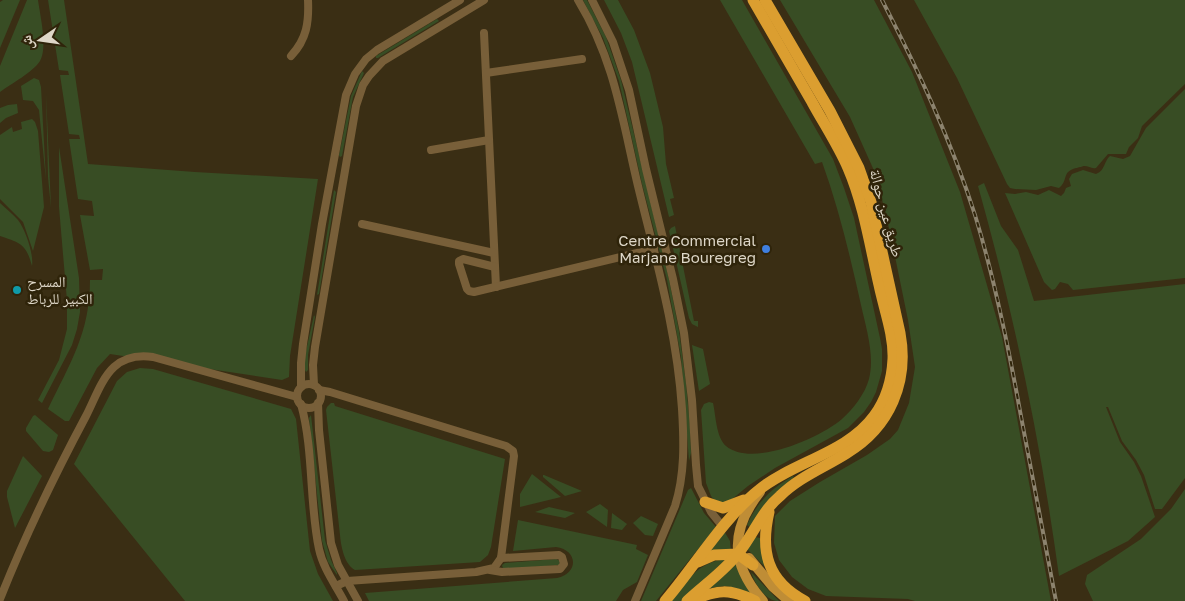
<svg xmlns="http://www.w3.org/2000/svg" width="1185" height="601" font-family="'Golos Text','Noto Naskh Arabic',sans-serif">
<rect width="100%" height="100%" fill="#3a2e14"/>
<!-- green -->
<g fill="#384d24">
<path d="M3,0H20L0,48V2Z"/>
<path d="M27,0H38C40,15 48,48 40,61C33,72 11,84 0,92V66Z"/>
<path d="M48,0H64L88,164L195,172L318,179L290,356L289,377L282,380L110,354L97,368L69,421H65L48,409C70,363 90,333 90,280H102L103,269L90,270L80,215L94,216L92,201L78,199L69,139H80L79,135L69,134L60,75H69L68,71L59,70Z"/>
<path d="M583,0H587L606,37L621,80L669,279L679,331L686,383L690,427L691,453L689,461L681,357L667,280L642,184L619,81L603,38Z"/>
<path d="M604,0H618L634,30L650,73L663,127L666,164L674,198L670,199L674,215L669,217L632,62L621,33Z"/>
<path d="M720,0H742L833,159L844,188L854,218L880,338L882,349V371L876,392L871,402L864,412L848,428L775,468L748,486L731,500L723,503L714,500L711,496L706,483L701,410L704,404L709,402L713,403C716,416 716,437 726,446C752,468 820,438 842,419C853,409 865,394 869,379C875,355 866,328 861,305C850,256 839,209 822,162L815,164Z"/>
<path d="M780,0H874L912,72L960,192L1002,337L1051,601H915L908,599L826,596L808,589L792,577L779,560L774,543L775,516L790,501L820,482L867,455L890,439L898,430L909,403L915,367L908,320L890,232L876,175L850,117Z"/>
<path d="M914,0H1185V84L1142,126L1138,138L1129,147L1126,154H1108L1096,168C1091,169 1089,166 1084,166C1084,166 1077,168 1076,168C1061,172 1069,180 1059,188L1051,186L1036,190L1015,189L1010,188L1007,184L957,78Z"/>
<path d="M437,19L439,21L378,58H376V56Z"/>
<path d="M362,71L364,73L353,97L342,156L340,157L339,155L351,96Z"/>
<path d="M34,78L39,80L41,87L46,180L39,110L33,101L23,100L21,86Z"/>
<path d="M1185,89V278L1073,290L1068,284L1060,282L1055,289L1052,290L1044,282L1005,193L1015,194L1026,192L1038,195L1049,190L1061,196L1064,193L1066,188L1071,186L1069,179L1072,174L1083,170L1096,174C1105,171 1104,161 1110,156L1123,159L1130,156L1146,128Z"/>
<path d="M46,93L51,208L48,177Z"/>
<path d="M17,104L18,113L6,118L0,123V108L8,105Z"/>
<path d="M32,119L35,122L38,131L44,207L33,251L23,222L0,199V135L12,127L13,132L22,129L21,122Z"/>
<path d="M59,147L79,278L80,312L77,329L72,345L42,403L38,400L59,360L67,329V301L59,207Z"/>
<path d="M984,183L1001,226L1018,250L1034,301L1185,284V478L1162,509H1155L1144,475L1136,460L1122,441L1108,407H1106L1120,442L1134,462L1141,476L1155,517L1128,541L1059,576C1041,444 1014,314 978,186Z"/>
<path d="M334,190L336,192L319,294L317,295Z"/>
<path d="M0,203C6,209 13,214 18,220C25,229 34,254 32,266C26,244 21,243 0,236Z"/>
<path d="M675,226L694,321H698V327L692,324L689,318L669,231L671,228Z"/>
<path d="M314,315L315,317L308,355V370L306,372L305,370V355Z"/>
<path d="M692,345L703,349L710,384L699,391Z"/>
<path d="M140,368L153,369L291,409L296,419L310,551L318,574L333,601H185L74,464L117,381L127,372Z"/>
<path d="M331,403H334L335,406L505,459L491,547L488,555L480,562L355,570C344,564 341,546 340,535L326,410L327,407Z"/>
<path d="M35,415L58,435L53,450L49,452L43,451L26,431V428L33,416Z"/>
<path d="M311,415L325,540L331,560L337,573V575L328,562L322,541L309,418Z"/>
<path d="M23,456L42,476L15,528L7,497V491Z"/>
<path d="M532,474L561,497L520,507V494Z"/>
<path d="M543,475H544L582,491L565,496L543,477Z"/>
<path d="M793,476L794,477L769,499L750,527L747,525C757,502 772,488 793,476Z"/>
<path d="M691,488L704,513L716,527L656,601H641L688,490Z"/>
<path d="M1185,489V601H1093L1085,584L1087,575L1141,539L1171,509Z"/>
<path d="M600,504L608,510L607,527L586,512Z"/>
<path d="M549,507L575,513L565,518L535,512Z"/>
<path d="M612,513L627,524L622,530L611,528Z"/>
<path d="M641,516L658,524L653,536L645,535L633,523Z"/>
<path d="M518,520L637,545L636,549L648,555L637,582L623,590L616,601H369L365,593L557,578C579,573 578,550 556,547L513,551Z"/>
<path d="M724,531L730,541L731,552L708,553Z"/>
<path d="M755,537L760,538L765,567L747,549Z"/>
<path d="M556,559L560,561L559,565L503,569L502,565L505,563Z"/>
<path d="M726,559L682,601H670C687,581 698,562 726,559Z"/>
<path d="M734,561L757,597C740,589 727,582 709,589Z"/>
<path d="M751,572L779,601C765,601 755,584 751,572Z"/>
</g>
<g fill="none" stroke-linecap="round" stroke-linejoin="round">
<!-- minor -->
<g stroke="#785f39" stroke-width="8">
<path d="M578,0C615,61 622,119 638,186C656,260 677,332 682,409C684,442 685,474 675,506L635,601"/>
<path d="M592,0L613,42L629,90L646,169L673,279L684,333L692,400L696,465L698,486L711,512L723,527"/>
<path d="M484,33L496,287"/>
<path d="M291,56C307,39 309,22 308,0"/>
<path d="M486,73L582,59"/>
<path d="M431,150L489,140"/>
<path d="M362,224L494,253"/>
<path d="M495,267L463,259L459,261V264L467,289L469,291L474,292L654,249"/>
<circle cx="309" cy="396" r="12"/>
<path d="M314,385L313,365L315,347L356,106L363,85L369,76L383,61L484,0"/>
<path d="M301,387V363L303,344L322,224L346,95L355,74L366,59L377,50L460,0"/>
<path d="M319,390L330,392L506,446L513,451L514,456L501,558L494,568L476,572L347,581L336,586"/>
<path d="M318,403L319,430L331,543L338,565L358,601"/>
<path d="M301,404C314,451 309,502 319,549C323,568 335,584 344,601"/>
<path d="M490,570L502,572L560,569L564,564L562,557L559,555L501,558"/>
<path d="M0,599C25,536 54,476 86,416C94,401 101,379 114,367C125,357 139,355 153,357L297,397"/>
</g>
<!-- major -->
<g stroke="#bf8d36" stroke-width="10">
<path d="M760,492C729,531 731,565 763,601"/>
<path d="M749,558L773,587L789,601"/>
</g>
<!-- highway -->
<g stroke="#db9e30" stroke-width="11">
<path d="M705,502L723,508L744,500"/>
<path d="M769,512C760,551 767,581 805,601"/>
<path d="M698,562L714,555L738,554L753,565"/>
<path d="M692,600C718,590 729,588 755,601"/>
<path d="M665,601C695,566 724,517 760,489C795,461 847,453 874,416C886,400 892,379 893,359C894,335 884,309 879,285C870,246 864,205 848,168C838,145 824,124 812,102C792,68 773,34 753,0"/>
<path d="M687,601C704,585 726,570 740,551C754,533 762,511 780,496C799,477 825,467 847,453C890,427 909,382 900,333L871,202L859,168L830,111L765,0"/>
</g>
<!-- rail casing -->
<g stroke="#8c836e" stroke-width="4">
<path id="rail" d="M882,0C918,70 951,140 975,215C995,280 1008,345 1020,411C1032,474 1044,538 1056,601"/>
</g>
<!-- rail -->
<use href="#rail" stroke="#2f240a" stroke-width="2" stroke-dasharray="5.5" stroke-linecap="butt"/>
</g>
<!-- markers -->
<circle fill="#3f7fe0" stroke="#2f240a" stroke-width="2" cx="766" cy="249" r="5"/>
<circle fill="#0f9aa8" stroke="#2f240a" stroke-width="2" cx="17" cy="290" r="5"/>
<g text-anchor="middle" dominant-baseline="central" stroke-width="5" stroke-linejoin="round" paint-order="stroke">
<!-- street labels -->
<g font-size="15" fill="#ded7c8" stroke="#2f240a">
<text transform="translate(887 213) rotate(75)">طريق عين حوالة</text>
</g>
<!-- poi labels -->
<g font-size="15" fill="#ded7c8" stroke="#2f240a" text-anchor="end">
<text x="756" y="240">Centre Commercial<tspan x="756" dy="17">Marjane Bouregreg</tspan></text>
<text x="27" y="281" text-anchor="start">المسرح<tspan x="27" dy="17">الكبير للرباط</tspan></text>
</g>
</g>
<!-- north arrow -->
<g transform="translate(40 40) rotate(257)" stroke="#2f240a" stroke-width="4" paint-order="stroke">
<path d="M0-4L9 19L0 12L-9 19Z" fill="#ded7c8"/>
<text y="-8" font-size="14" font-weight="bold" text-anchor="middle" fill="#ded7c8">ش</text>
</g>
</svg>
